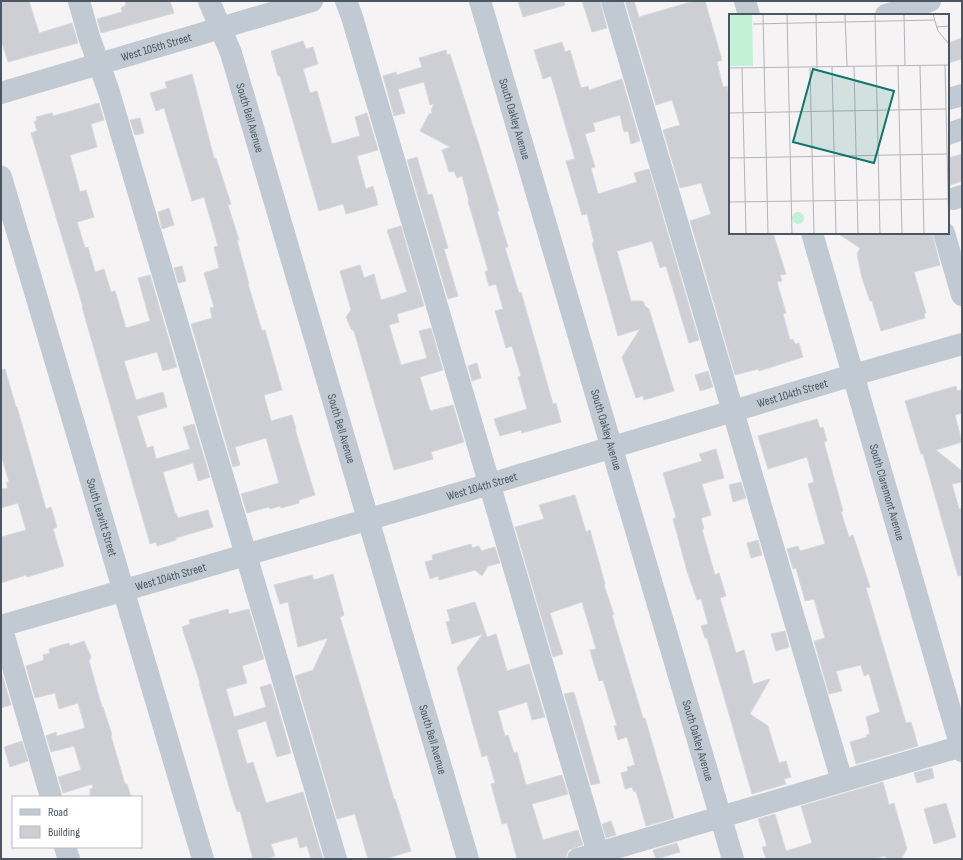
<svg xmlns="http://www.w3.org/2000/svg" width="963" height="860" font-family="'Sofia Sans Condensed',sans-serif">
<rect width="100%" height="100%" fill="#f5f3f3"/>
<!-- building -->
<g fill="#cdcfd5" stroke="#d7d9de">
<path d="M1,1H29L39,33L72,23L78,43L8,62L1,40Z"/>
<path d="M125,1H170L174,13L101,33L97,19L122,12L121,8L126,5Z"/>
<path d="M518,1H564L565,5L523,17Z"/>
<path d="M582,1H600L607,28L592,32Z"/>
<path d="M625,1H634L639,17L694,1H705L722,60L717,62L723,87L727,86L730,97V233H773L786,274L780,275L782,281L777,282L786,313L783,314L790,340L793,339L795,344L799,343L803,357L759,371L758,369L735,375L690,221L711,214L701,183L680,188L663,130L680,125L672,100L656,105Z"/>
<path d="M962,38V59L948,63V43Z"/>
<path d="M303,41L306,49L313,47L318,64L303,69L310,93L317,91L332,144L360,136L355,117L367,113L378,150L357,156L366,189L373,186L378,205L346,214L343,204L319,211L280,76H278L271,51Z"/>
<path d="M562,42L565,52L570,50L581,88L588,86L589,90L622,79L640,141L631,144L628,131L624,132L620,115L593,123L595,131L585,134L595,167L591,168L598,194L637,182L634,173L649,169L699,340L689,343L666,266L660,268L652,241L617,251L631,301H643L645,306L649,309L674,391L644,400L643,396L636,398L622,357L640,329L618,336L592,243L594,242L587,214L582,215L566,161L575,159L551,76L543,79L534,50Z"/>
<path d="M446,50L447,55L450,54L480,148L499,211H497L508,247L505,248L519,293L521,292L553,404L556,403L561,422L522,433L521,430L500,436L494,419L527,409L518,377L521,376L512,346L506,348L495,311L503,309L496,284L489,286L485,272L488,270L468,201H469L462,176L457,178L454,171L449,172L442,150L450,147L420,131L429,114L432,113L431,110L434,104L430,105L424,82L398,89L405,113L394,116L383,76L396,72L397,75L422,67L419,58Z"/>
<path d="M192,74L214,158H216L231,204L228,205L239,240H237L249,284H248L262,331L265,330L282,390L264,395L271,421L292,415L296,429H295L315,495L299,500V503L281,508L280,506L270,509L269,507L247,513L241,494L279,483L266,438L235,447L240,465L233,467L191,324L212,318L210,308L214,307L204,273L219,268L214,247L218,246L204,197L192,201L164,108L156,111L150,93L167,88L165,82Z"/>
<path d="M99,103L104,120L91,124L97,147L70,155L80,192L86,190L94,217L77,222L85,248L88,247L95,272L104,269L111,292L115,291L126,328L150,321L138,278L150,275L177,367L163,371L157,352L124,361L136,400L163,392L167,407L137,416L147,448L153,446L156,459L190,449L183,427L194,424L210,477L198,481L193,463L163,472L175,513H176L178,518L208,510L213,527L176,538V540L157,546L156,542L150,544L82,307H83L31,133L37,131L34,121H37L36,117L52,113L53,116Z"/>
<path d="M140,118L144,133L135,135L130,120Z"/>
<path d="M962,154V181L948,186V158Z"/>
<path d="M417,157L428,195L432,194L448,248L444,249L458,296L448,299L407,160Z"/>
<path d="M169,208L174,225L162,229L158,212Z"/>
<path d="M401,226L424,306L397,314L399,322L389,325L401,365L427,358L419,331L431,328L443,370L420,377L430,411L453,405L464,442L431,452L433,459L394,470L354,331L351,329L346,317L351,310L340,271L360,265L364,278L374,274L381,300L407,292L387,230Z"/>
<path d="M837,233H932L940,265L914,272L926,313L924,314L925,318L881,331L872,301H870L862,278L857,254L860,248Z"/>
<path d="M182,266L186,281L178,283L174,268Z"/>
<path d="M477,363L481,378L472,381L468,366Z"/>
<path d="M5,369L16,407H17L46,509L51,507L57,527L53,529L64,566L27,577L26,575L1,583V537L26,530L18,503L1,508V489L8,488L6,482H9L1,455V370Z"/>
<path d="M708,371L713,387L700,391L695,375Z"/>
<path d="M956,386L957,391L962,390V413L955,415L962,442L936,450L962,471V482L952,484L959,509L962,508V575L958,576L923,454H921L905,401Z"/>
<path d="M817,419L820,428L823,427L827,441L824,442L843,511L841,512L849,537L853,535L870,587L866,588L906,723L911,722L918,746L856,764L850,742L867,737L866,735L870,734L866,717L880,712L869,674L864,676L861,665L836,671L842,691L829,694L814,641L825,638L814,599L805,601L796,568L793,569L787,549L798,546L800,551L825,544L808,484L814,482L807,457L768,469L758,436Z"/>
<path d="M716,449L724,478L702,484L711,515L701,518L704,529L702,530L715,575L719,573L726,596L720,598L736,653L744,650L753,684L770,679L750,714L768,726L779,763L786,761L791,777L784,779L786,784L752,794L707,638H705L701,626L708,624L701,599L697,600L687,571L673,519L676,517L663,473L702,461L699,454Z"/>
<path d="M741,482L746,498L733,502L729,485Z"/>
<path d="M575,495L586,532L590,530L605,584L604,585L614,615H612L643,718H645L674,818L646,826L636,791L634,792L632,787L625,789L621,773L628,771L627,767L635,765L627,737L618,740L614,726H617L603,680L599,681L590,650L596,649L582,602L550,613L563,654L553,657L515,527L544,519L539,505Z"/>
<path d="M758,540L762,555L751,558L747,543Z"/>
<path d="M471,544L472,548L479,546L481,551L495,547L500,563L488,566L482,576L475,570L439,580L438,576L430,579L425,562L433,560L432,555Z"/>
<path d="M333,574L344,615L340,617L394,799H395L411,851L385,859H368L355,814L337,819L295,676L313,670L328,638L298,647L288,602L280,604L274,585L312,575L314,580Z"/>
<path d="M475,602L487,637L496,634L507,671L529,664L545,717L532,720L527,702L498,711L505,736L508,735L514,753L517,752L526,785L562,775L568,794L532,804L543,840L578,830L583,845L569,850L566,856V859H517L507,823L502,824L491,784L495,783L487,755L482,757L457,668L483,634L452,644L446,622L450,621L447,610Z"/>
<path d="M228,609L229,614L249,609L264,659L242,666L247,683L226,689L234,717L266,707L260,687L271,684L291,753L277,757L266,721L237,730L247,764L253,762L266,803L303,792L323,859H311L307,846L300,848L297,837L271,844L275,856L266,859H253L240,811L237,812L232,797L199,683H200L182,627L190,624L189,620Z"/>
<path d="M785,631L789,647L776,651L771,634Z"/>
<path d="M84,641L91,657L89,661L102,707H103L112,735L111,736L123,777L125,784H127L131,797H90V789L93,788L92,784L63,793L58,777L81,770L74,746L51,752L46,736L56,732L57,736L85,728L78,703L59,709L55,693L35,698L26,666L44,660L43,655L50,653L49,649L69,643L70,646Z"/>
<path d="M1,674H2L11,705L1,708Z"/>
<path d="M574,692L600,783L591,785L564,694Z"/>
<path d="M22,741L28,761L10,767L4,747Z"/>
<path d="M932,768L934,778L917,783L914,773Z"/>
<path d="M883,782L889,805L894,803L907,849L901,859H888L884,856L874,859H766L762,847L767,846L758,819L775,814L786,851L812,843L801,806Z"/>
<path d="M946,803L956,837L934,844L924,809Z"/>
<path d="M611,821L616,835L606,838L602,824Z"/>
<path d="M677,843L680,852L656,859L653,850Z"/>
</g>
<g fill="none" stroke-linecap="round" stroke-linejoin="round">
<!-- minor -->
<g stroke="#c1cad2" stroke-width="22">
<path d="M79,1L89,37L108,89L336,859"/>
<path id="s1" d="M209,1L231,53L468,859"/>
<path d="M346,1L352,17L598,853"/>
<path id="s2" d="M480,1L733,859"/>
<path d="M612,1L842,781"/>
<path d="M745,1L749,15"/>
<path d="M886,15L930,1"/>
<path id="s3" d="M1,93L312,1"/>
<path d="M948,99L962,95"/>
<path d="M948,134L962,129"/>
<path id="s4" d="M1,177L203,859"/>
<path d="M953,199L962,196"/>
<path id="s5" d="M812,233L962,751"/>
<path d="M944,233L962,295"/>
<path id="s6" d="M51,797L1,626L490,484L853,375L962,344"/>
<path d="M65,847L69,859"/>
<path d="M578,859L962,746"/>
</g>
</g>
<g text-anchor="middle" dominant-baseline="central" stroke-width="3.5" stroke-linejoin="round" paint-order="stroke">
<!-- street labels -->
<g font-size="12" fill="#4a5661" stroke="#fff">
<text stroke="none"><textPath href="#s3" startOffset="162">West 105th Street</textPath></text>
<text stroke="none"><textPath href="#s1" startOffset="124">South Bell Avenue</textPath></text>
<text stroke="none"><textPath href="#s2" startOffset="123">South Oakley Avenue</textPath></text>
<text stroke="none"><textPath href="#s6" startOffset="1003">West 104th Street</textPath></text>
<text stroke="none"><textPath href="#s1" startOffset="448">South Bell Avenue</textPath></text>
<text stroke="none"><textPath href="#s2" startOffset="447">South Oakley Avenue</textPath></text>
<text stroke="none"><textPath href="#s6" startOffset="679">West 104th Street</textPath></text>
<text stroke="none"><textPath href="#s5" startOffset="270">South Claremont Avenue</textPath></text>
<text stroke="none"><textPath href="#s4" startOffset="355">South Leavitt Street</textPath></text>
<text stroke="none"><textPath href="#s6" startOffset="355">West 104th Street</textPath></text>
<text stroke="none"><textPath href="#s1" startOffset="772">South Bell Avenue</textPath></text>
<text stroke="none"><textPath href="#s2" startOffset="771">South Oakley Avenue</textPath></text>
</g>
</g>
<!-- overview -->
<g transform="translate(729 14)">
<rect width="220" height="220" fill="#f5f3f3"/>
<path d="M0,0H23L24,52H0ZM63 204a6 6 0 1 1 12 0a6 6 0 1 1-12 0Z" fill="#c3f1d5"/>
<path fill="none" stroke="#b1b4b9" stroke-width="1" d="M34,0L39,220M58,0L63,220M87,0L88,54M116,0L118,53M146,0L151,220M175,0L176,52M204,0L209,17L220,30M24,10L205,6M207,13L220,12M216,51L220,220M169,52L173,220M191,52L195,220M103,53L107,220M125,53L129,220M0,54L220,51M13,54L17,220M81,54L85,220M0,99L217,95M0,144L218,140M0,188L219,185"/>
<path fill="#0f766e" fill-opacity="0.15" stroke="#0f766e" stroke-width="2" d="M84,55L165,77L145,149L64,128Z"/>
<rect width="220" height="220" fill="none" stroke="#4a5661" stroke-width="2"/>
</g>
<!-- border -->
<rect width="963" height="860" fill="none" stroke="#4a5661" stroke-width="4"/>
<!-- legend -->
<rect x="12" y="796" width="130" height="52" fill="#ffffff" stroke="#b7bbc0"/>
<rect x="20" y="809" width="20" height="6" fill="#c1cad2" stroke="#b7bbc0"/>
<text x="48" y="816" font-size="12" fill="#4a5661">Road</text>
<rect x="20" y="826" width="20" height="12" fill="#cdcfd5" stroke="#b7bbc0"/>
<text x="48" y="836" font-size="12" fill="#4a5661">Building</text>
</svg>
